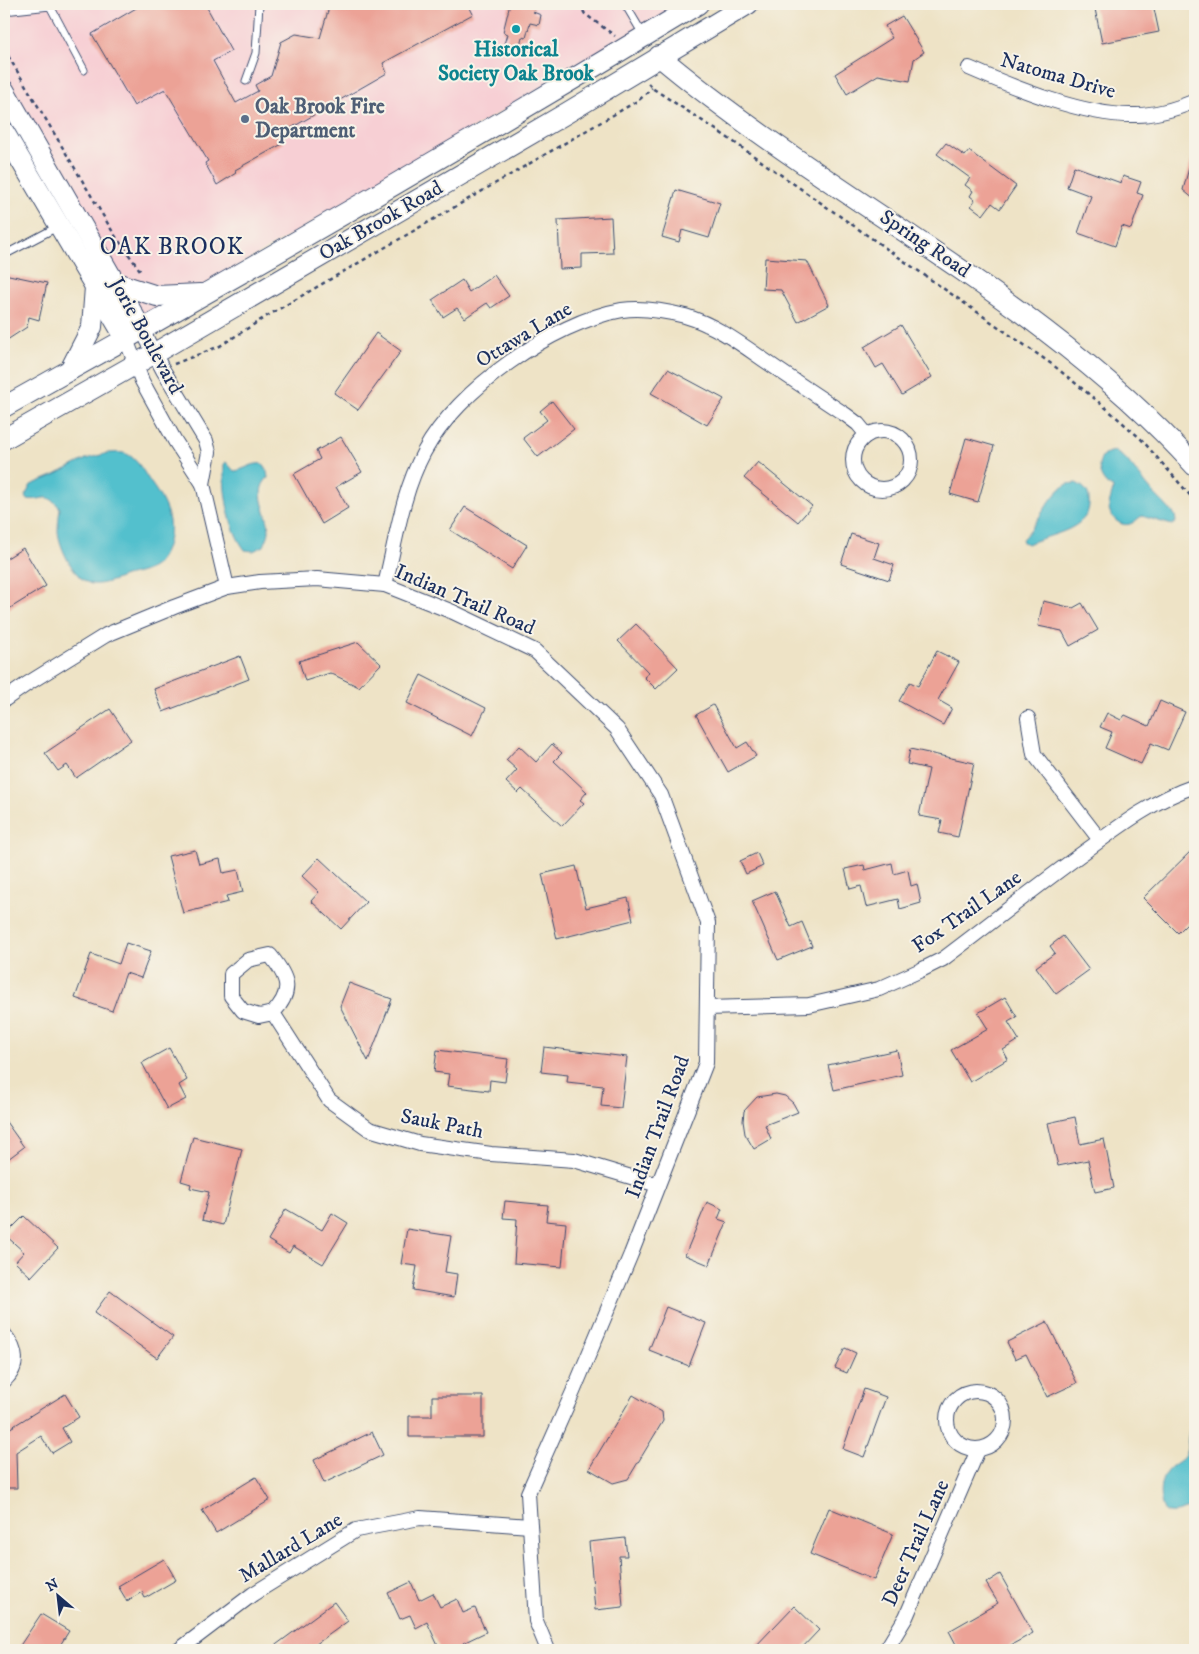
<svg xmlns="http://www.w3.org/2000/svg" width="1199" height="1654" font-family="'IM FELL DW Pica',serif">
<rect width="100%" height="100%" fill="#f7f3e8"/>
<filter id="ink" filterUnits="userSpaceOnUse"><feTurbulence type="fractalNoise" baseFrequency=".02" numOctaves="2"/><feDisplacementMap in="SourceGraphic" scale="10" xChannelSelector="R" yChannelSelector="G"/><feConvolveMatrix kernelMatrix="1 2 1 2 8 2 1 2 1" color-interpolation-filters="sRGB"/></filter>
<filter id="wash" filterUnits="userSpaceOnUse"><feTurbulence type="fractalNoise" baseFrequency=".0096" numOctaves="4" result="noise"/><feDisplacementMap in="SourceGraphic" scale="20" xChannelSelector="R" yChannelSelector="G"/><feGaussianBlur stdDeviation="1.12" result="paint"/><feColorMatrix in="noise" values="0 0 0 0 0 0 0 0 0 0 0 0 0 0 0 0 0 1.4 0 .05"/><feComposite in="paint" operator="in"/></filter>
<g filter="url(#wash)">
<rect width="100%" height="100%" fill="#eee3c6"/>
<!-- built -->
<path fill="#f7cfd4" d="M4,4H684L144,321L4,75Z"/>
<!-- water -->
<g fill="#53c0cd" stroke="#377896">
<path d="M1114,451L1126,459L1151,490L1175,515L1176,522L1172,525L1142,516C1138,518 1136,521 1132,523C1122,529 1109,517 1109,507C1109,500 1113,493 1113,488C1098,483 1091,454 1114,451Z"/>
<path d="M108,453C113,453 118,452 123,453C136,455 144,473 151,483C159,494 167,507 169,521C171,535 167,557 154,566C146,572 135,574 125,576C115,580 103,585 92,584C75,581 59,547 58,531C58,524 59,516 60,508C45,490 45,502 27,499L25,496L31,485L55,475L86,459Z"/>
<path d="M226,462L234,471C245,470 252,462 263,464L267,471L268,478C252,492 269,513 269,531C269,535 266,541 264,546L253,551L245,550C228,528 223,490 224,463Z"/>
<path d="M1076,483C1084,487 1089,491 1089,500C1092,531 1048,534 1028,544L1023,542L1022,539C1037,526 1052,490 1068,484C1070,483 1073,484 1076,483Z"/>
<path d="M1195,1419V1503C1186,1510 1177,1516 1165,1512C1158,1499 1158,1479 1170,1468C1175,1463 1184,1460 1186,1453C1190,1439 1185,1434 1195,1419Z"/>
</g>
<g id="blocks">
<!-- building -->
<g fill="#eca296">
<path d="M143,4H205L231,51L213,61L236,103L258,91L255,85L271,76L281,42L296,34L320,38L330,4L347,8L355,4H468L473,14L383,63L387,73L279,135L284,143L235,170L236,173L217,185L205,163L208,161L165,89L134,106L92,34Z"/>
<path d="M510,4H535L533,12L541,15L539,25L530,23L526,38L522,37L519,49L505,44L508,34L503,32Z"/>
<path d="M1094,4H1153L1159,32L1102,43Z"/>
<path d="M902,16L924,52L914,59L910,81L878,75L847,94L835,74L892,38L885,26Z"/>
<path d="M946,143L965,156L969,151L1016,186L1000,209L992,203L983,215L971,206L975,200L970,196L973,191L965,185L970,178L937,154Z"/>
<path d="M1192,157L1195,158V200L1183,190Z"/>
<path d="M1074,166L1121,183L1123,176L1141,182L1137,193L1143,195L1131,229L1122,226L1115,246L1078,233L1091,196L1067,187Z"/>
<path d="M676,190L720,203L709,238L682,230L679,242L662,237Z"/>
<path d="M611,217L613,253L582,254V268L560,269L558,220Z"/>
<path d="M765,258L807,261L829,305L798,322L781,290L763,289Z"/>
<path d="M4,274L47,283L39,320L29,317L27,327L4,342Z"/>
<path d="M494,275L509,296L491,308L487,303L465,318L457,308L443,317L432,300L462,280L469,292Z"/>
<path d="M901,325L932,377L902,395L883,364L876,368L864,347Z"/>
<path d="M376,333L401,351L358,410L334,393Z"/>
<path d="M668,369L724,399L707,425L651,393Z"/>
<path d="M552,401L574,429L538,457L523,438L547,420L540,411Z"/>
<path d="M341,437L362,472L336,487L348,508L322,524L294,474L320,459L316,451Z"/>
<path d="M966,438L994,446L978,502L950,494Z"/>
<path d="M758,462L812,506L798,522L744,478Z"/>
<path d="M465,507L527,545L512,569L450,530Z"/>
<path d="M851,534L879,543L874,558L894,565L889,580L841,564Z"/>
<path d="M23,548L46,586L4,612V560Z"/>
<path d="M1043,601L1073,608L1082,603L1098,630L1070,646L1062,631L1038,626Z"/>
<path d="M636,624L678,668L656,689L644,677L649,673L618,641Z"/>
<path d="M358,642L381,664L359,687L330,673L305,681L299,661Z"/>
<path d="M937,651L959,662L938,700L952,708L943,725L899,701L910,682L918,686Z"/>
<path d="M240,656L249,679L163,712L154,689Z"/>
<path d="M421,675L486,708L472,736L407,703Z"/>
<path d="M1160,701L1185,712L1168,750L1151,743L1141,764L1105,748L1112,732L1100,727L1107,713L1121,720L1125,715L1149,726Z"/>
<path d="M713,705L737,748L747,742L756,756L728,772L696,715Z"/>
<path d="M110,709L131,740L76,778L67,765L58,771L45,753Z"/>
<path d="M552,744L562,753L554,761L587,792L580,800L584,803L562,826L522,789L518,793L506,782L517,770L506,760L519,746L536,762Z"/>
<path d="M910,749L974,763L958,837L939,833L942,820L919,816L929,769L907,764Z"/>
<path d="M1195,847V916L1178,933L1143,898Z"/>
<path d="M195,850L199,864L220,859L223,873L238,870L243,892L226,896L228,902L183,913L168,856Z"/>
<path d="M757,853L763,866L746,874L740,861Z"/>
<path d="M319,858L366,902L341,929L311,901L319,892L302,876Z"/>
<path d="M892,863L894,874L908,870L911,886L917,884L921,903L900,909L898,899L866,907L861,886L850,889L845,869L864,865L865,870Z"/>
<path d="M576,866L586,908L628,898L633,920L557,939L542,874Z"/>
<path d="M775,891L791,927L802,922L812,946L778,960L752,901Z"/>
<path d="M1063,936L1089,970L1056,994L1036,967L1055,953L1050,946Z"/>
<path d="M126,943L151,951L141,978L126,973L112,1011L75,998L91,954L119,964Z"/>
<path d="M349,983L392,999L368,1061L340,1006Z"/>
<path d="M1005,997L1017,1017L1008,1022L1019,1040L1003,1050L1008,1059L970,1082L951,1050L988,1029L978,1013Z"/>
<path d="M544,1047L627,1057L621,1108L601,1106L603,1086L567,1082L568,1075L541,1072Z"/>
<path d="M169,1048L187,1080L179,1085L186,1099L167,1109L142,1063Z"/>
<path d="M437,1050L508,1059L505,1082L490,1080L489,1091L447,1086L449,1074L434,1072Z"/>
<path d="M897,1050L902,1075L834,1090L828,1065Z"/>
<path d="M776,1094L785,1096L793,1103L798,1112L765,1125L771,1139L754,1149L745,1134L743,1121L744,1111L757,1097Z"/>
<path d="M1075,1117L1080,1144L1104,1139L1114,1188L1095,1192L1088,1160L1058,1166L1048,1123Z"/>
<path d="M4,1119L24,1147L4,1162Z"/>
<path d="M193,1137L242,1149L223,1225L202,1220L209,1192L190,1188L191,1184L181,1181Z"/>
<path d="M505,1201L548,1205L546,1221L566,1223L562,1267L514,1263L517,1219L503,1218Z"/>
<path d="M707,1202L722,1209L718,1219L727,1222L709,1265L685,1255Z"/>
<path d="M286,1209L322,1230L332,1213L348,1223L323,1264L293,1246L289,1253L268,1240Z"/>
<path d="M24,1216L58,1248L31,1277L15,1262L24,1252L5,1235Z"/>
<path d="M407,1229L451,1236L445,1272L457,1274L454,1297L413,1290L417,1266L401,1264Z"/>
<path d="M110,1291L173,1337L157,1358L94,1313Z"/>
<path d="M666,1307L706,1323L689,1366L649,1350Z"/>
<path d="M1047,1322L1077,1383L1047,1397L1026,1354L1015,1359L1007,1342Z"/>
<path d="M845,1348L856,1353L847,1373L835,1368Z"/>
<path d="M864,1389L886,1397L864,1457L843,1449Z"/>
<path d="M65,1394L79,1417L62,1428L70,1442L52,1453L41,1436L16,1452L17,1488H5L4,1432Z"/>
<path d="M633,1395L662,1412L663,1421L628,1479L613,1483L589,1469Z"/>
<path d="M432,1396H483V1437H409V1416H432Z"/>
<path d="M372,1432L383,1455L324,1483L314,1460Z"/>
<path d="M256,1477L270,1500L216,1533L202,1510Z"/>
<path d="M829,1508L893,1534L874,1580L810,1554Z"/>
<path d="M625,1538L627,1556H619L623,1607L595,1610L589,1542Z"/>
<path d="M164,1559L176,1580L145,1598L142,1592L127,1601L118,1586Z"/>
<path d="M1000,1574L1033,1633L1002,1650H959L949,1631L998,1603L986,1583Z"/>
<path d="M411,1582L419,1600L433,1593L440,1607L457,1599L463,1613L475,1608L486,1632L463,1643L466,1650H440L427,1622L416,1628L410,1615L400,1619L388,1593Z"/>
<path d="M334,1602L348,1621L308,1650H269Z"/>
<path d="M794,1606L819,1630L800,1650H752Z"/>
<path d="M41,1614L69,1631L57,1650H17Z"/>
</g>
</g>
</g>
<g filter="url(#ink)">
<use href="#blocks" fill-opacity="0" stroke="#3b4a6e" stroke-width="1"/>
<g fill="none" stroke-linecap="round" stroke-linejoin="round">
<!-- lane casing -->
<g stroke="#3b4a6e" stroke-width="9">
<g id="lane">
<path d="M625,4L644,36"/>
<path d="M4,11L50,6L84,70"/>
<path d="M246,81L256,53L259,4"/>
<path d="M4,255L59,226"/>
</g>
</g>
<!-- street casing -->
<g stroke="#3b4a6e" stroke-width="16">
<g id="street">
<path d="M969,68C1015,88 1086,117 1136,115C1157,115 1176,109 1195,101"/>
<path d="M142,330L163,370L206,441L209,452L203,484"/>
<path d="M126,339L142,381L175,441L203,484L227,587"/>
<circle cx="882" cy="460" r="29"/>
<path d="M385,585C396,540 402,493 424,452C457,390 553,322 622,310C642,307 665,311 685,316C716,325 741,344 767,362C793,380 819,397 846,415L858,424L867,435"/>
<path d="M4,700L27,684L106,635L174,607L227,587L260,582L317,579L385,585L453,612L535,651L617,729L661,795L708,923L706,1063L631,1254L573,1392L528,1493L536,1621L548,1650"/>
<path d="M1028,718L1034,754L1100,840"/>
<path d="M707,1008L809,1005L879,989L921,970L943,959C991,923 1038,885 1087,850C1121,825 1154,800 1195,786"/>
<path d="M273,1013L259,1016L243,1011L231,996V974L248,960L270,955C288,977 294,991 273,1013L329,1100L369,1129L420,1144L491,1154L574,1160L658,1185"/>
<path d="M4,1334C17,1350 20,1366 4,1381"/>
<circle cx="976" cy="1420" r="29"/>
<path d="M179,1650L253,1594L356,1530L420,1518L530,1526"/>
<path d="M886,1650L906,1617L978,1450"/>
</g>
</g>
<!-- secondary casing -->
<g stroke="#3b4a6e" stroke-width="22">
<g id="secondary">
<path d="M659,56C832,201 1043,297 1195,466"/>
<path d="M4,90L142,330"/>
<path d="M4,132L126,339"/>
<path d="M116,283L157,296L200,294"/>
<path d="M70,370L92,327L95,287"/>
<path d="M4,407C238,277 469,143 698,4"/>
<path d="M4,439L136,364L565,114L748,4"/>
</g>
</g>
<!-- path -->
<g stroke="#3b4a6e" stroke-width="2.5" stroke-dasharray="4 4" stroke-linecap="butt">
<path d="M579,4L585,14L615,36"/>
<path d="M4,49L114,234L142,273"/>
<path d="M648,83L652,88L718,131L1053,365L1106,408L1141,439L1195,501"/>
<path d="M174,364L220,346L267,316L639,100L652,88"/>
</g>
<!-- lane -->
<use href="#lane" stroke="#fff" stroke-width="7"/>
<!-- street -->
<use href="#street" stroke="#fff" stroke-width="14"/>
<!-- secondary -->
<use href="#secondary" stroke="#fff" stroke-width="20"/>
</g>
</g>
<!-- markers -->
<circle fill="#0f9aa8" stroke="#f7f3e8" stroke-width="2" cx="516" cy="29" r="5"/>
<circle fill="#5c6f8a" stroke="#f7f3e8" stroke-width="2" cx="245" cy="119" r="5"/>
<g text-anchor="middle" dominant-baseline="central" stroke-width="4" stroke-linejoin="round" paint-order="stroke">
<!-- culture labels -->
<g font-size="21" font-weight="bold" fill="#0d838f" stroke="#f7f3e8">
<text x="516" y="50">Historical<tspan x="516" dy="24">Society Oak Brook</tspan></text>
</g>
<!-- street labels -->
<g font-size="21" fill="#1b2f5e" stroke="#f7f3e8">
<text transform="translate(1058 76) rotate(16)">Natoma Drive</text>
<text transform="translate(381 221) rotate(-30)">Oak Brook Road</text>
<text transform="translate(925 244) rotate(34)">Spring Road</text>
<text transform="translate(524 335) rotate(-31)">Ottawa Lane</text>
<text transform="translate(146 336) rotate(61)">Jorie Boulevard</text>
<text transform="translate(465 600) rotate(23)">Indian Trail Road</text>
<text transform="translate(967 912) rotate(-35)">Fox Trail Lane</text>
<text transform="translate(442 1124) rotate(11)">Sauk Path</text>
<text transform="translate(658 1127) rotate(-70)">Indian Trail Road</text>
<text transform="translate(916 1543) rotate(-66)">Deer Trail Lane</text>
<text transform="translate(291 1548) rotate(-31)">Mallard Lane</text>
</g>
<!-- service labels -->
<g font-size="21" font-weight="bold" fill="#4e5e75" stroke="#f7f3e8" text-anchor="start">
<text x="255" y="107">Oak Brook Fire<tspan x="255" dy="24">Department</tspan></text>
</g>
<!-- quarter labels -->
<g font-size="24" letter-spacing="1" fill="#1b2f5e" stroke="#f7f3e8">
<text x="172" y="247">OAK BROOK</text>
</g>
</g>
<!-- margin -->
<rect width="1199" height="1654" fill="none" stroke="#f7f3e8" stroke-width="20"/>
<!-- north arrow -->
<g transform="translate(58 1596) rotate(332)" stroke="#f7f3e8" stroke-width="4" paint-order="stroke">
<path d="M0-4L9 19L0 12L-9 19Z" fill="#1b2f5e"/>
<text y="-8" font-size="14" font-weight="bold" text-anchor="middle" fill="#1b2f5e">N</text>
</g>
</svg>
